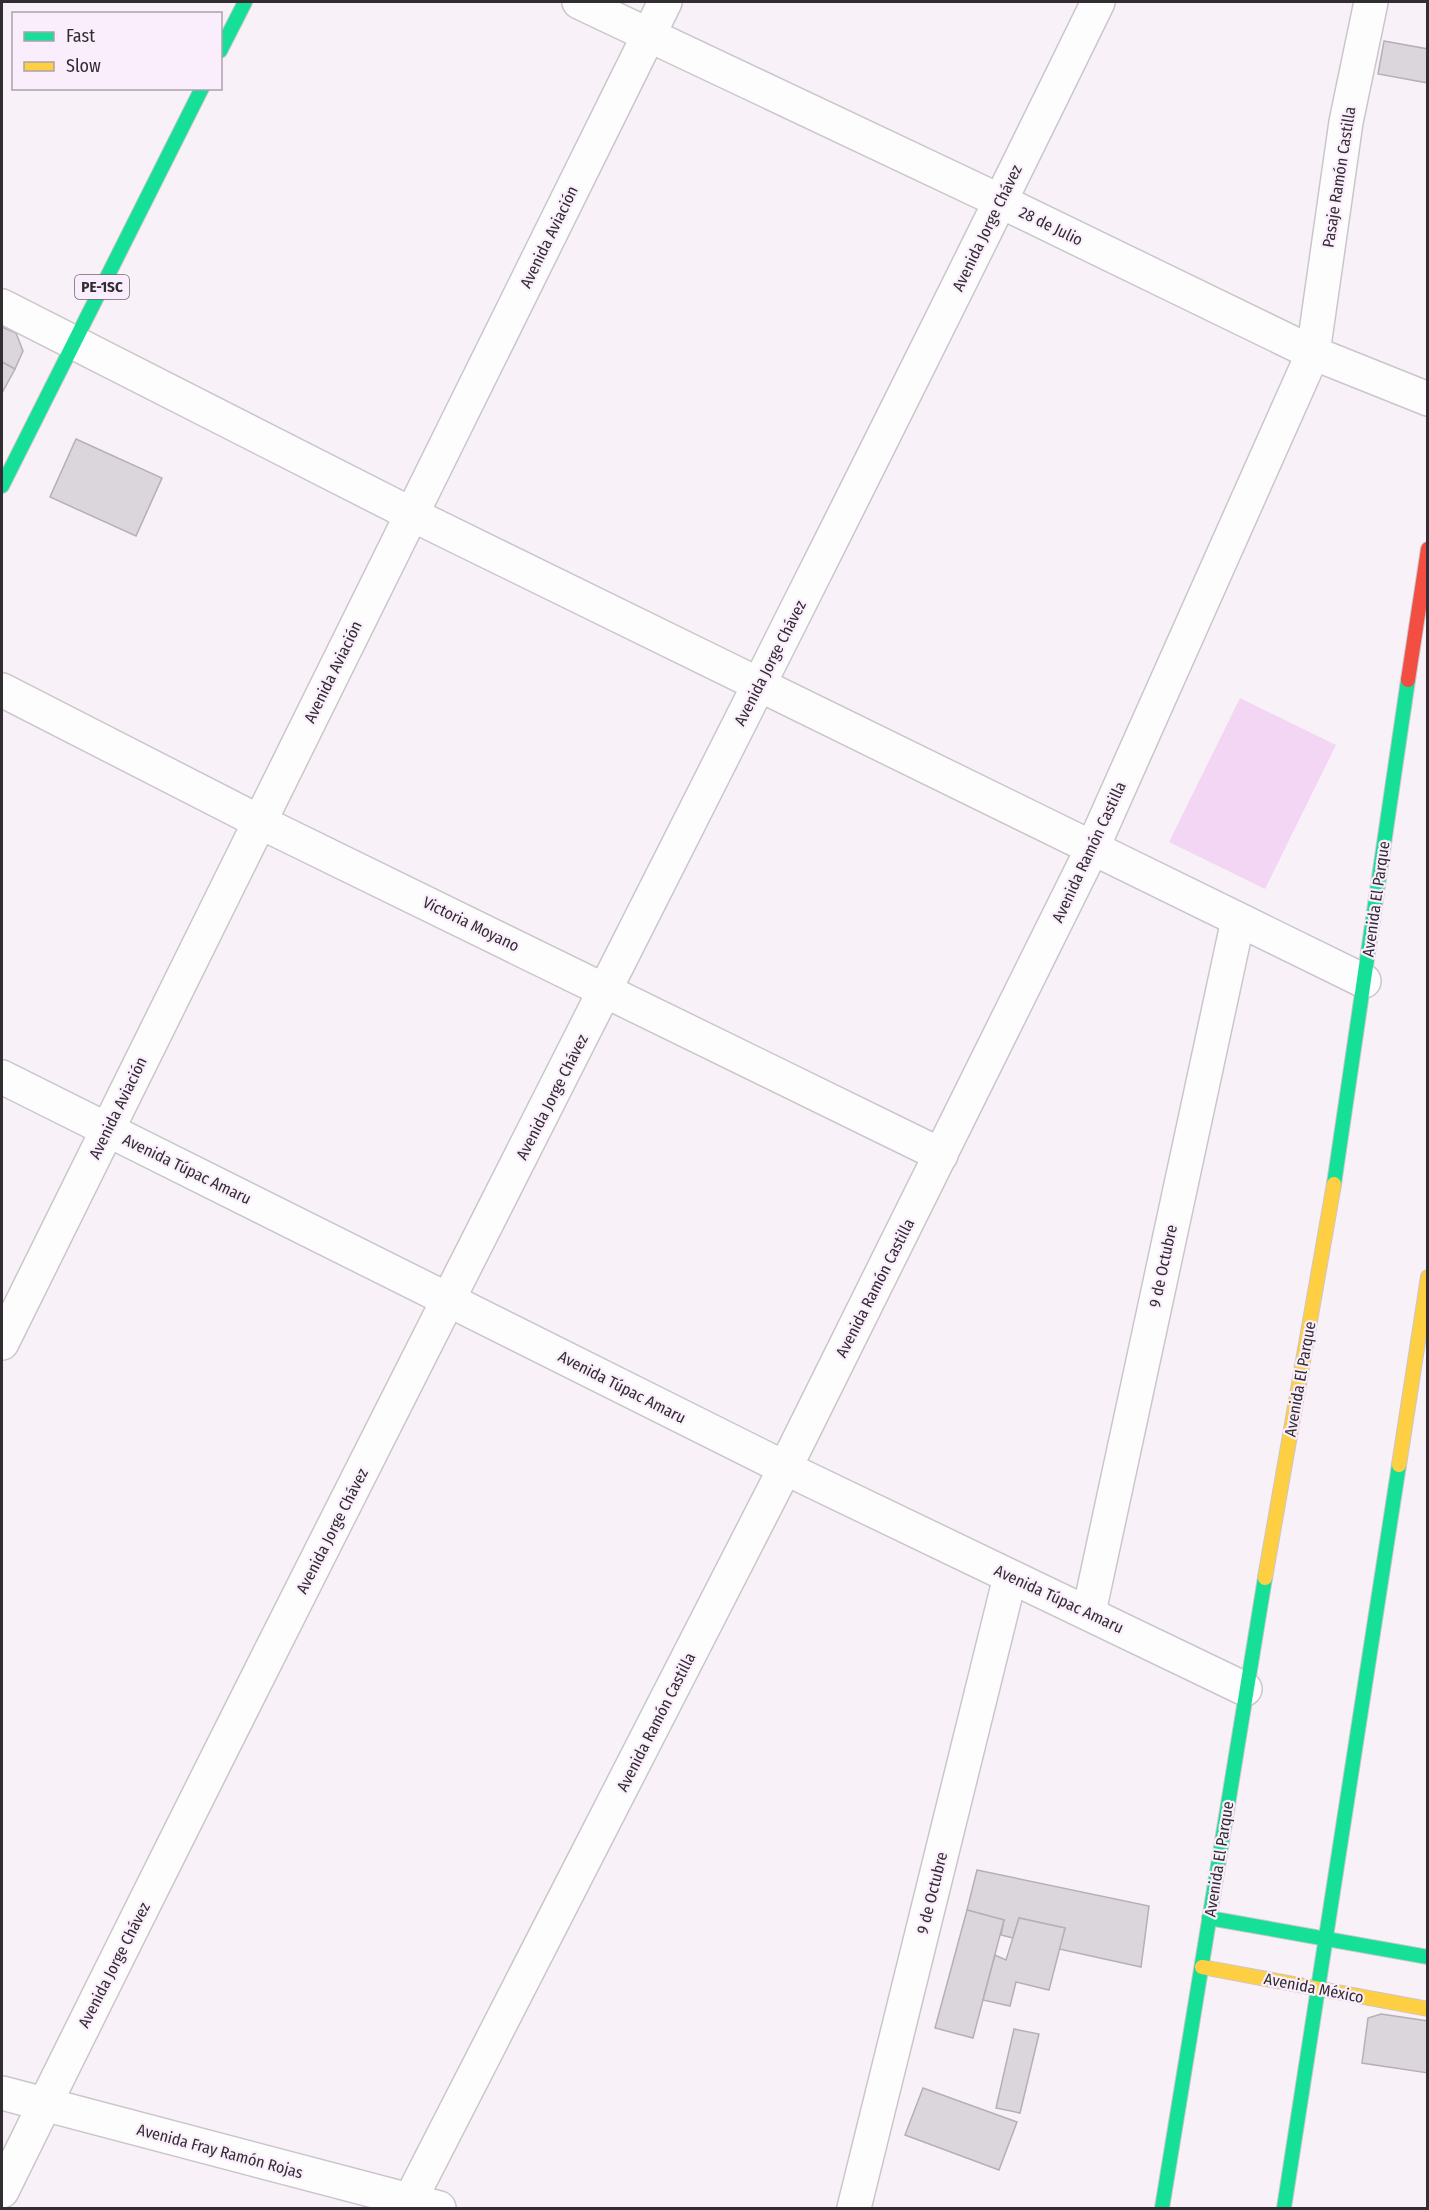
<svg xmlns="http://www.w3.org/2000/svg" width="1429" height="2210" font-family="'Fira Sans Condensed',sans-serif">
<rect width="100%" height="100%" fill="#f8f2f8"/>
<!-- green -->
<path fill="#f2d6f4" d="M1240,698L1336,745L1265,889L1169,842Z"/>
<!-- building -->
<g fill="#dbd6db" stroke="#b5b0b5" stroke-width="1.5">
<path d="M1384,41L1428,49V83L1378,74Z"/>
<path d="M2,327L16,333L23,351L15,369L2,362Z"/>
<path d="M2,362L15,369L2,393Z"/>
<path d="M76,439L162,478L136,536L50,497Z"/>
<path d="M977,1870L1149,1906L1141,1967L1059,1949L1065,1928L1019,1918L1013,1938L1001,1935L1004,1920L967,1910Z"/>
<path d="M967,1910L1004,1920L973,2038L935,2028Z"/>
<path d="M1019,1918L1065,1928L1049,1990L1016,1982L1010,2006L983,2000L995,1955L1006,1960Z"/>
<path d="M1381,2014L1428,2021V2073L1362,2063L1368,2018Z"/>
<path d="M1014,2029L1039,2034L1020,2113L996,2108Z"/>
<path d="M923,2088L1017,2122L999,2170L905,2135Z"/>
</g>
<g fill="none" stroke-linecap="round" stroke-linejoin="round">
<!-- street casing -->
<g stroke="#cbc6cb" stroke-width="36">
<g id="street">
<path d="M579,2L1000,201L1313,353L1428,399"/>
<path d="M2,306L411,514L1364,981"/>
<path d="M2,690L260,822L941,1155"/>
<path d="M2,1077L785,1468L1245,1689"/>
<path d="M2,1343L665,2"/>
<path d="M1089,1612L1238,920"/>
<path d="M2,2093L439,2208"/>
<path d="M2,2191C362,1459 740,735 1098,2"/>
<path d="M406,2208L785,1468L1092,849L1313,353L1346,122L1371,2"/>
<path d="M854,2208L1010,1577"/>
</g>
</g>
<!-- fast casing -->
<g stroke="#cbc6cb" stroke-width="16">
<g id="fast">
<path d="M220,51L245,2"/>
<path d="M2,486L202,88"/>
<path d="M1334,1184L1408,680"/>
<path d="M1209,1918L1428,1957"/>
<path d="M1162,2208L1265,1578"/>
<path d="M1284,2208L1399,1465"/>
</g>
</g>
<!-- slow casing -->
<g stroke="#cbc6cb" stroke-width="16">
<g id="slow">
<path d="M1399,1465L1428,1277"/>
<path d="M1265,1578L1334,1184"/>
<path d="M1202,1967L1428,2009"/>
</g>
</g>
<!-- jam casing -->
<g stroke="#cbc6cb" stroke-width="16">
<path id="jam" d="M1408,680L1428,549"/>
</g>
<!-- street -->
<use href="#street" stroke="#fefdfe" stroke-width="33"/>
<!-- fast -->
<use href="#fast" stroke="#16e098" stroke-width="14"/>
<!-- slow -->
<use href="#slow" stroke="#ffcf43" stroke-width="14"/>
<!-- jam -->
<use href="#jam" stroke="#f24e42" stroke-width="14"/>
</g>
<g text-anchor="middle" dominant-baseline="central" stroke-width="4.5" stroke-linejoin="round" paint-order="stroke">
<!-- shield labels -->
<rect fill="#fbeefc" stroke="#6e676f" stroke-width="1.5" x="75" y="275" width="54" height="24" rx="4.5"/>
<g font-size="15" font-weight="bold" fill="#322d33">
<text x="102" y="287">PE-1SC</text>
</g>
<!-- street labels -->
<g font-size="16" fill="#322d33" stroke="#fbeefc">
<text transform="translate(1339 177) rotate(-81)">Pasaje Ramón Castilla</text>
<text transform="translate(1051 226) rotate(26)">28 de Julio</text>
<text transform="translate(987 228) rotate(-64)">Avenida Jorge Chávez</text>
<text transform="translate(549 237) rotate(-64)">Avenida Aviación</text>
<text transform="translate(770 663) rotate(-63)">Avenida Jorge Chávez</text>
<text transform="translate(333 672) rotate(-64)">Avenida Aviación</text>
<text transform="translate(1089 852) rotate(-65)">Avenida Ramón Castilla</text>
<text transform="translate(1376 899) rotate(-82)">Avenida El Parque</text>
<text transform="translate(471 924) rotate(26)">Victoria Moyano</text>
<text transform="translate(552 1097) rotate(-63)">Avenida Jorge Chávez</text>
<text transform="translate(118 1108) rotate(-64)">Avenida Aviación</text>
<text transform="translate(187 1169) rotate(26)">Avenida Túpac Amaru</text>
<text transform="translate(1163 1266) rotate(-78)">9 de Octubre</text>
<text transform="translate(875 1288) rotate(-63)">Avenida Ramón Castilla</text>
<text transform="translate(1300 1379) rotate(-80)">Avenida El Parque</text>
<text transform="translate(622 1387) rotate(27)">Avenida Túpac Amaru</text>
<text transform="translate(332 1531) rotate(-63)">Avenida Jorge Chávez</text>
<text transform="translate(1059 1599) rotate(25)">Avenida Túpac Amaru</text>
<text transform="translate(656 1722) rotate(-63)">Avenida Ramón Castilla</text>
<text transform="translate(1219 1859) rotate(-81)">Avenida El Parque</text>
<text transform="translate(932 1893) rotate(-76)">9 de Octubre</text>
<text transform="translate(114 1965) rotate(-63)">Avenida Jorge Chávez</text>
<text transform="translate(1314 1988) rotate(11)">Avenida México</text>
<text transform="translate(220 2151) rotate(15)">Avenida Fray Ramón Rojas</text>
</g>
</g>
<!-- border -->
<rect width="1429" height="2210" fill="none" stroke="#322d33" stroke-width="6"/>
<!-- legend -->
<rect x="12" y="12" width="210" height="78" fill="#fbeefc" stroke="#aba1ac" stroke-width="1.5"/>
<rect x="24" y="32" width="30" height="9" fill="#16e098" stroke="#aba1ac" stroke-width="1.5"/>
<text x="66" y="42" font-size="18" fill="#322d33">Fast</text>
<rect x="24" y="62" width="30" height="9" fill="#ffcf43" stroke="#aba1ac" stroke-width="1.5"/>
<text x="66" y="72" font-size="18" fill="#322d33">Slow</text>
</svg>
